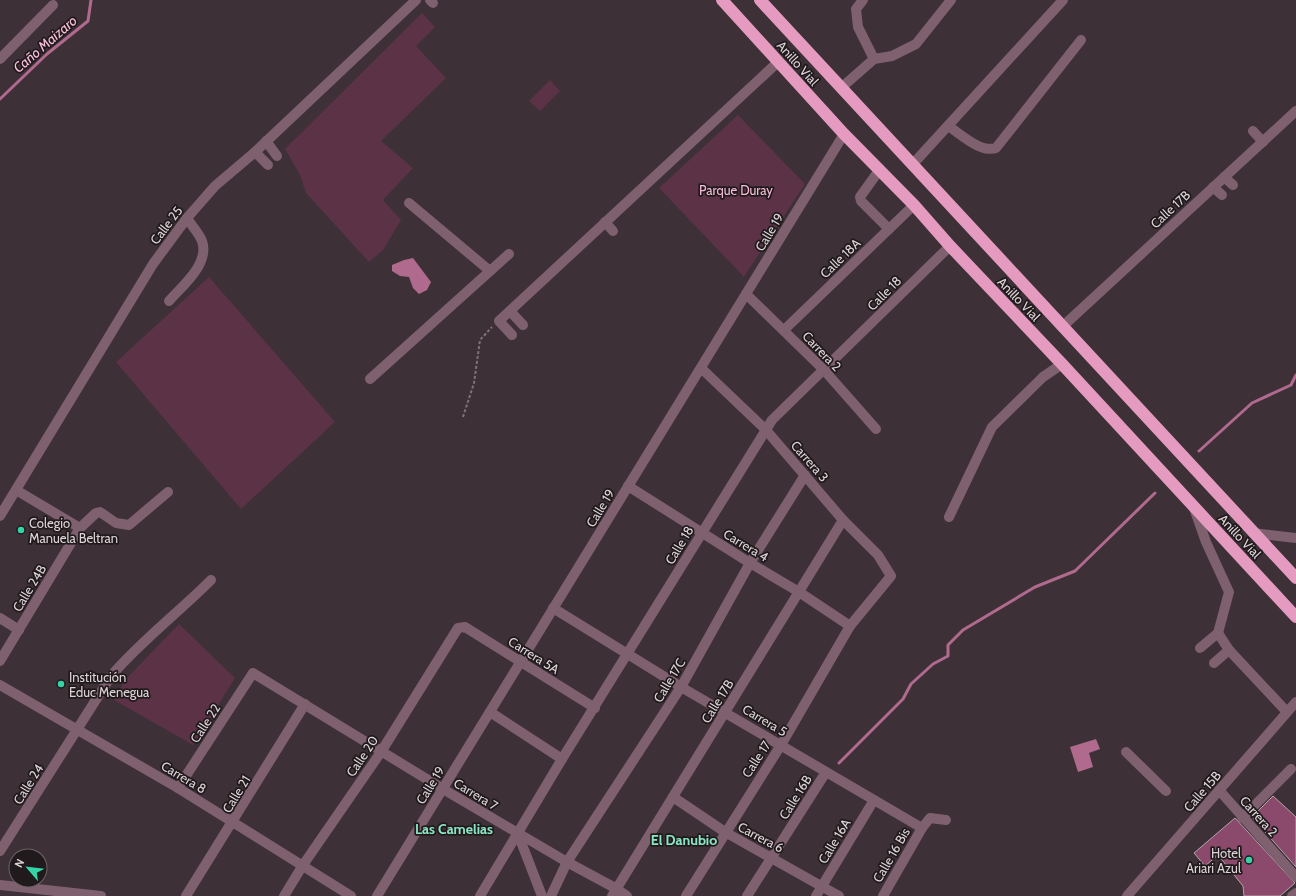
<svg xmlns="http://www.w3.org/2000/svg" width="1296" height="896" font-family="Cabin,sans-serif">
<rect width="100%" height="100%" fill="#3d3036"/>
<!-- green -->
<g fill="#5c3247">
<path d="M422,13L435,27L416,46L446,78L381,141L413,168L383,200L401,220L383,250L369,262L306,193L300,175L285,149Z"/>
<path d="M550,80L560,91L540,111L529,101Z"/>
<path d="M738,115L805,184L744,277L659,188Z"/>
<path d="M209,277L335,422L241,509L116,362Z"/>
<path d="M179,624L235,678L193,745L114,700L125,680Z"/>
</g>
<!-- water -->
<g fill="#b06a8d">
<path d="M413,258L431,282L427,290L419,294L413,288L409,277L400,276L392,271V265L404,260Z"/>
<path d="M1096,739L1100,749L1089,753L1093,767L1078,772L1070,747Z"/>
</g>
<g fill="none" stroke-linecap="round" stroke-linejoin="round">
<!-- stream -->
<g stroke="#b06a8d" stroke-width="3">
<path d="M0,99L47,54L88,21L91,0"/>
<path d="M1199,451L1252,403L1291,385L1296,375"/>
<path d="M839,763L903,699L911,684L933,664L948,656V645L963,630L1035,587L1075,571L1155,493"/>
</g>
</g>
<!-- building -->
<g fill="#8b496b" stroke="#b3a3aa">
<path d="M1273,796L1296,817V867L1252,817Z"/>
<path d="M1235,818L1295,883L1280,896H1244L1243,886L1218,855L1205,866L1194,853Z"/>
</g>
<g fill="none" stroke-linecap="round" stroke-linejoin="round">
<!-- path -->
<path stroke="#7f7378" stroke-width="2" stroke-dasharray="3 2" stroke-linecap="butt" d="M463,417L474,383L480,340L492,327"/>
<!-- minor -->
<g stroke="#7f606f" stroke-width="10">
<path d="M430,0L433,3"/>
<path d="M863,0L856,9L858,27L874,59"/>
<path d="M0,59L53,5"/>
<path d="M841,88L874,59L892,56L916,44L951,0"/>
<path d="M948,126C961,134 980,153 996,148L1081,40"/>
<path d="M1253,131L1263,142"/>
<path d="M266,141L277,156"/>
<path d="M255,152L268,165"/>
<path d="M912,165L1063,0"/>
<path d="M880,169L860,197L861,201L889,229"/>
<path d="M1224,177L1233,185"/>
<path d="M1213,187L1222,195"/>
<path d="M409,203L490,271"/>
<path d="M605,222L613,231"/>
<path d="M746,294L824,370L876,429"/>
<path d="M169,301C182,286 210,264 202,241C199,233 191,225 187,218"/>
<path d="M510,311L523,325"/>
<path d="M1062,327L1296,111"/>
<path d="M784,330L914,205"/>
<path d="M512,335L499,321L778,62"/>
<path d="M370,379L509,254"/>
<path d="M628,486L750,563L799,592L850,626"/>
<path d="M16,490L80,528"/>
<path d="M1194,508L1206,542L1229,592L1218,633L1200,648"/>
<path d="M0,516L153,264L187,218L215,186L255,152L416,0"/>
<path d="M949,517L992,427L1043,377L1062,364"/>
<path d="M1253,533L1296,538"/>
<path d="M553,608L681,687L922,828"/>
<path d="M0,618L19,630"/>
<path d="M1218,633L1229,650L1287,712"/>
<path d="M0,661L80,528L96,513L100,512L116,523L129,525L168,492"/>
<path d="M1214,663L1229,650"/>
<path d="M0,685L178,788L351,896"/>
<path d="M490,712L562,759"/>
<path d="M1126,752L1166,791"/>
<path d="M178,788L253,673L443,789L567,862L617,889L627,896"/>
<path d="M1219,790L1296,877"/>
<path d="M673,797L725,832L839,896"/>
<path d="M1242,818L1291,769"/>
<path d="M518,834L542,896"/>
<path d="M0,851L111,676C141,641 178,613 211,580"/>
<path d="M0,885L101,896"/>
<path d="M186,896L305,704"/>
<path d="M284,896L303,865L381,752L458,628L465,627L595,708"/>
<path d="M377,896L844,134"/>
<path d="M480,896L562,759L772,420L950,246"/>
<path d="M551,896L567,862L681,687L750,563L805,475"/>
<path d="M612,896L843,520"/>
<path d="M686,896L781,745L850,626L891,576L878,555L843,520L766,430L701,368"/>
<path d="M747,896L826,772"/>
<path d="M816,896L874,800"/>
<path d="M883,896L922,828L930,818L946,820"/>
<path d="M1127,896L1296,702"/>
<path d="M1292,896L1296,893"/>
</g>
<!-- highway -->
<g stroke="#e59abf" stroke-width="12">
<path d="M722,0L844,134L914,205L950,246L1062,364L1296,617"/>
<path d="M760,0L1296,578"/>
</g>
</g>
<!-- markers -->
<g fill="#35d4a7" stroke="#201a1c" stroke-width="1.5">
<circle cx="21" cy="530" r="4"/>
<circle cx="61" cy="684" r="4"/>
<circle cx="1249" cy="860" r="4"/>
</g>
<g text-anchor="middle" dominant-baseline="central" stroke-width="3.5" stroke-linejoin="round" paint-order="stroke">
<!-- street labels -->
<g font-size="13" fill="#ddd4d8" stroke="#201a1c">
<text transform="translate(798 63) rotate(48)">Anillo Vial</text>
<text transform="translate(1170 209) rotate(-43)">Calle 17B</text>
<text transform="translate(166 225) rotate(-53)">Calle 25</text>
<text transform="translate(769 232) rotate(-59)">Calle 19</text>
<text transform="translate(840 258) rotate(-44)">Calle 18A</text>
<text transform="translate(884 293) rotate(-45)">Calle 18</text>
<text transform="translate(1019 299) rotate(46)">Anillo Vial</text>
<text transform="translate(822 351) rotate(46)">Carrera 2</text>
<text transform="translate(810 461) rotate(49)">Carrera 3</text>
<text transform="translate(600 508) rotate(-59)">Calle 19</text>
<text transform="translate(1240 536) rotate(47)">Anillo Vial</text>
<text transform="translate(679 545) rotate(-59)">Calle 18</text>
<text transform="translate(746 545) rotate(31)">Carrera 4</text>
<text transform="translate(29 588) rotate(-59)">Calle 24B</text>
<text transform="translate(534 655) rotate(32)">Carrera 5A</text>
<text transform="translate(669 680) rotate(-59)">Calle 17C</text>
<text transform="translate(717 701) rotate(-58)">Calle 17B</text>
<text transform="translate(765 720) rotate(31)">Carrera 5</text>
<text transform="translate(205 723) rotate(-57)">Calle 22</text>
<text transform="translate(362 756) rotate(-56)">Calle 20</text>
<text transform="translate(756 759) rotate(-57)">Calle 17</text>
<text transform="translate(184 777) rotate(31)">Carrera 8</text>
<text transform="translate(28 784) rotate(-58)">Calle 24</text>
<text transform="translate(430 785) rotate(-58)">Calle 19</text>
<text transform="translate(1202 791) rotate(-49)">Calle 15B</text>
<text transform="translate(236 794) rotate(-59)">Calle 21</text>
<text transform="translate(476 794) rotate(31)">Carrera 7</text>
<text transform="translate(795 797) rotate(-58)">Calle 16B</text>
<text transform="translate(1259 816) rotate(48)">Carrera 2</text>
<text transform="translate(761 837) rotate(28)">Carrera 6</text>
<text transform="translate(834 841) rotate(-59)">Calle 16A</text>
<text transform="translate(891 855) rotate(-60)">Calle 16 Bis</text>
</g>
<!-- park labels -->
<g font-size="13" fill="#f7bbd7" stroke="#201a1c">
<text x="736" y="190">Parque Duray</text>
</g>
<!-- poi labels -->
<g font-size="13" fill="#ddd4d8" stroke="#201a1c" text-anchor="start">
<text x="29" y="523">Colegio<tspan x="29" dy="15">Manuela Beltran</tspan></text>
<text x="69" y="677">Institución<tspan x="69" dy="15">Educ Menegua</tspan></text>
<text x="1241" y="853" text-anchor="end">Hotel<tspan x="1241" dy="15">Ariari Azul</tspan></text>
</g>
<!-- water labels -->
<g font-size="14" font-style="italic" fill="#fdc1de" stroke="#201a1c">
<text transform="translate(45 44) rotate(-41)">Caño Maizaro</text>
</g>
<!-- neighbourhood labels -->
<g font-size="14" font-weight="bold" fill="#8ae5c4" stroke="#201a1c">
<text x="454" y="829">Las Camelias</text>
<text x="684" y="840">El Danubio</text>
</g>
</g>
<!-- north arrow -->
<g transform="translate(28 868) rotate(298)"><circle r="19" fill="#201a1c" stroke="#6c6467"/>
<path d="M0-3L7 15L0 10L-7 15Z" fill="#35d4a7"/>
<text y="-6" font-size="11" font-weight="bold" text-anchor="middle" fill="#ddd4d8">N</text>
</g>
</svg>
